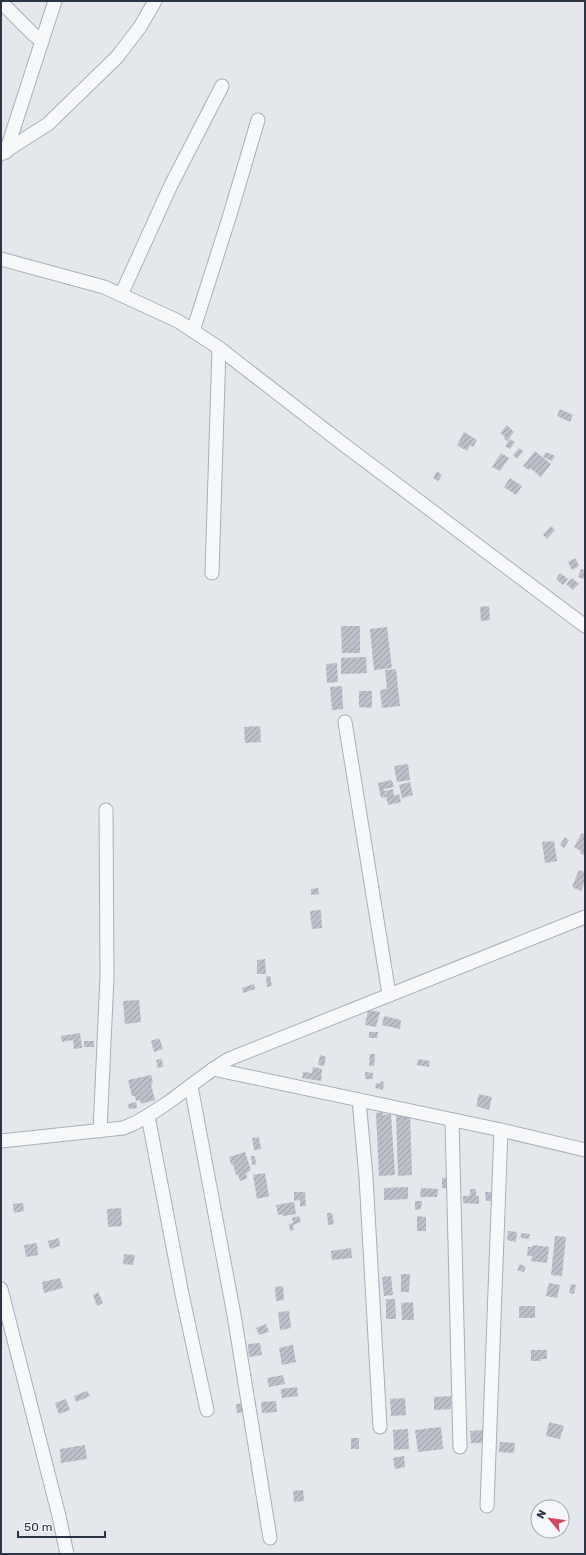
<svg xmlns="http://www.w3.org/2000/svg" width="586" height="1555" font-family="Rubik,sans-serif">
<defs>
<pattern id="building-hatch" width="6" height="6" patternUnits="userSpaceOnUse"><rect width="6" height="6" fill="#bbc0ca"/><path d="M-1 1l2-2M0 6l6-6M5 7l2-2" fill="none" stroke="#989da6"/></pattern>
</defs>
<rect width="100%" height="100%" fill="#e4e7ec"/>
<!-- building -->
<g fill="url(#building-hatch)">
<path d="M560,409L573,415L570,422L557,416Z"/>
<path d="M507,425L514,432L507,441L504,439L505,437L500,433Z"/>
<path d="M464,432L477,440L473,447L470,445L467,451L457,445Z"/>
<path d="M510,439L515,442L510,449L505,446Z"/>
<path d="M519,448L523,451L517,459L513,455Z"/>
<path d="M535,451L551,464L541,477L530,468L529,470L523,466Z"/>
<path d="M546,452L555,456L552,461L543,457Z"/>
<path d="M501,453L509,458L500,471L492,467Z"/>
<path d="M437,471L442,475L438,481L433,478Z"/>
<path d="M510,478L522,486L516,495L504,487Z"/>
<path d="M551,526L555,530L547,539L543,535Z"/>
<path d="M575,558L579,566L572,570L568,562Z"/>
<path d="M581,569L585,570L584,579L578,577Z"/>
<path d="M560,573L568,579L563,585L556,579Z"/>
<path d="M572,578L579,584L573,590L566,584Z"/>
<path d="M489,606L490,620L481,621L480,607Z"/>
<path d="M341,626H360V653H342Z"/>
<path d="M387,627L392,668L374,670L370,629Z"/>
<path d="M366,657L367,673L341,674V658Z"/>
<path d="M337,663L338,682L327,683L326,664Z"/>
<path d="M396,669L400,706L382,708L380,690L387,689L385,670Z"/>
<path d="M342,686L343,709L332,710L330,687Z"/>
<path d="M359,691H372V708L359,707Z"/>
<path d="M260,726L261,742L245,743L244,727Z"/>
<path d="M408,764L410,780L397,782L394,766Z"/>
<path d="M392,780L394,787L384,789L386,797L381,798L378,783Z"/>
<path d="M410,782L413,795L402,798L399,785Z"/>
<path d="M393,789L394,796L399,794L401,802L388,805L385,791Z"/>
<path d="M582,833L585,835V856L580,853L581,851L574,847Z"/>
<path d="M565,837L569,840L564,848L560,845Z"/>
<path d="M554,841L557,861L545,863L542,842Z"/>
<path d="M579,870L585,872V881L581,891L572,887Z"/>
<path d="M318,888L319,894L311,895V889Z"/>
<path d="M321,910L322,928L312,929L310,911Z"/>
<path d="M265,959L266,974H257V960Z"/>
<path d="M270,976L272,986L267,987L266,977Z"/>
<path d="M254,984L255,989L243,993L242,988Z"/>
<path d="M139,1000L141,1022L125,1024L123,1001Z"/>
<path d="M368,1010L380,1012L376,1027L365,1025Z"/>
<path d="M384,1016L401,1020L400,1029L382,1025Z"/>
<path d="M369,1032H378L377,1038H369Z"/>
<path d="M80,1033L82,1048L74,1049L73,1040L62,1042L61,1036Z"/>
<path d="M159,1038L163,1049L154,1052L151,1041Z"/>
<rect x="84" y="1041" width="10" height="6"/>
<path d="M370,1054H375L374,1066H369Z"/>
<path d="M320,1055L326,1057L324,1066L318,1065Z"/>
<path d="M162,1059L163,1067L158,1068L156,1060Z"/>
<path d="M418,1059L430,1061L429,1067L417,1065Z"/>
<path d="M313,1067L322,1069L321,1081L302,1078L303,1072L312,1073Z"/>
<path d="M365,1072L373,1073V1079H365Z"/>
<path d="M151,1075L153,1083L151,1084L155,1100L141,1104L140,1100L136,1101L135,1096H132L128,1080Z"/>
<path d="M381,1081L384,1082L383,1090L375,1088L376,1083L380,1084Z"/>
<path d="M479,1094L492,1097L489,1110L476,1106Z"/>
<path d="M136,1102L137,1108L129,1109L128,1104Z"/>
<path d="M383,1112V1115L391,1114L395,1175L379,1176L376,1113Z"/>
<path d="M396,1115H410L412,1175L398,1176Z"/>
<path d="M259,1137L261,1149L254,1150L252,1138Z"/>
<path d="M245,1152L251,1170L249,1171V1172L246,1173L247,1178L240,1181L238,1175H236L233,1164L231,1165L229,1157Z"/>
<path d="M251,1156H255L256,1165H252Z"/>
<path d="M265,1173L269,1196L257,1199L253,1175Z"/>
<rect x="442" y="1178" width="6" height="10"/>
<path d="M408,1187V1199L384,1200V1188Z"/>
<path d="M421,1188L438,1189L437,1197H420Z"/>
<path d="M470,1189H476V1196H479V1204L463,1203V1196H470Z"/>
<path d="M294,1192H305L306,1206H300V1200L294,1201Z"/>
<path d="M485,1192H495V1201H486Z"/>
<path d="M415,1201H422L421,1209L415,1210Z"/>
<path d="M294,1202L296,1214L283,1216L282,1214L278,1215L276,1205Z"/>
<path d="M23,1203L24,1211L14,1213L13,1204Z"/>
<path d="M121,1208L122,1226L108,1227L107,1209Z"/>
<path d="M327,1213H332L334,1224L328,1225Z"/>
<path d="M299,1216L301,1222L293,1225L294,1230L290,1231L289,1224L293,1223L292,1218Z"/>
<path d="M417,1216L426,1217V1231H417Z"/>
<path d="M508,1231L517,1232L516,1242L507,1240Z"/>
<path d="M521,1233L530,1234L529,1239L521,1238Z"/>
<path d="M555,1236L566,1237L562,1276L551,1275Z"/>
<path d="M59,1238L60,1246L50,1249L48,1241Z"/>
<path d="M37,1243L38,1255L26,1257L24,1245Z"/>
<path d="M533,1245L549,1247L547,1263L531,1261L532,1256H527L528,1247H532Z"/>
<path d="M351,1248L352,1258L332,1260L331,1251Z"/>
<path d="M124,1254L135,1255L133,1265L123,1264Z"/>
<path d="M520,1264L526,1267L524,1272L517,1270Z"/>
<path d="M401,1274H410L409,1292H401Z"/>
<path d="M391,1276L393,1295L384,1296L382,1277Z"/>
<path d="M60,1278L63,1288L44,1293L42,1282Z"/>
<path d="M549,1283L560,1285L557,1298L546,1296Z"/>
<path d="M571,1284L576,1285L574,1294L569,1293Z"/>
<path d="M283,1286L284,1300L276,1301L275,1287Z"/>
<path d="M98,1292L103,1303L97,1306L93,1295Z"/>
<path d="M386,1299H395L396,1319H386Z"/>
<path d="M413,1302L414,1320H402L401,1303Z"/>
<rect x="519" y="1306" width="16" height="12"/>
<path d="M289,1311L291,1328L280,1330L278,1312Z"/>
<path d="M266,1324L269,1332L259,1335L256,1328Z"/>
<path d="M260,1343L262,1355L249,1357L248,1344Z"/>
<path d="M293,1345L296,1362L282,1365L279,1348Z"/>
<path d="M531,1350H547V1359H541V1361H531Z"/>
<path d="M283,1375L285,1384L269,1387L267,1378Z"/>
<path d="M297,1387L298,1396L282,1398L281,1389Z"/>
<path d="M87,1391L90,1396L76,1402L74,1396Z"/>
<path d="M451,1396V1409L434,1410V1397Z"/>
<path d="M405,1398L406,1415L391,1416L390,1399Z"/>
<path d="M66,1399L70,1410L59,1414L55,1403Z"/>
<path d="M276,1401L277,1412L262,1413L261,1402Z"/>
<path d="M245,1403L246,1412L237,1413L236,1404Z"/>
<path d="M549,1422L564,1426L560,1439L546,1436Z"/>
<path d="M441,1427L443,1449L418,1452L415,1430Z"/>
<path d="M408,1429L409,1449L394,1450L393,1430Z"/>
<path d="M486,1430V1443H471L470,1431Z"/>
<rect x="351" y="1438" width="8" height="11"/>
<path d="M500,1442L515,1443L514,1453L499,1452Z"/>
<path d="M85,1445L87,1459L61,1463L60,1449Z"/>
<path d="M404,1456L405,1467L395,1469L393,1458Z"/>
<path d="M303,1490L304,1501L294,1502L293,1491Z"/>
</g>
<g fill="none" stroke-linecap="round" stroke-linejoin="round">
<!-- minor casing -->
<g stroke="#a9aeb7" stroke-width="15">
<g id="minor">
<path d="M1,2L33,34L42,41L6,152"/>
<path d="M42,41L55,1"/>
<path d="M1,154L48,124L117,57L140,27L155,1"/>
<path d="M1,259L104,287L178,321L219,348L343,444L585,626"/>
<path d="M121,295L171,185L222,86"/>
<path d="M193,331L229,218L258,120"/>
<path d="M212,573L219,348"/>
<path d="M345,722L389,994"/>
<path d="M213,1069L501,1130L585,1150"/>
<path d="M191,1086L234,1315L270,1538"/>
<path d="M359,1100L366,1177L380,1427"/>
<path d="M148,1116L182,1294L207,1410"/>
<path d="M452,1120L460,1447"/>
<path d="M100,1131L107,977L106,810"/>
<path d="M1,1141L123,1128C139,1123 152,1113 166,1104C187,1089 207,1072 229,1059L585,917"/>
<path d="M1,1289L59,1516L67,1554"/>
<path d="M487,1506L501,1130"/>
</g>
</g>
<!-- minor -->
<use href="#minor" stroke="#f7f8fa" stroke-width="13"/>
</g>
<!-- border -->
<rect width="586" height="1555" fill="none" stroke="#2b3445" stroke-width="4"/>
<!-- north arrow -->
<g transform="translate(550 1519) rotate(299)"><circle r="19" fill="#f4f6f9" stroke="#a4a8b1"/>
<path d="M0-3L7 15L0 10L-7 15Z" fill="#d1495b"/>
<text y="-6" font-size="11" font-weight="bold" text-anchor="middle" fill="#2b3445">N</text>
</g>
<!-- scale -->
<path d="M18 1531v6h87v-6" fill="none" stroke="#2b3445" stroke-width="2"/>
<text x="24" y="1531" font-size="12" fill="#2b3445" stroke="#f4f6f9" stroke-width="3" paint-order="stroke">50 m</text>
</svg>
